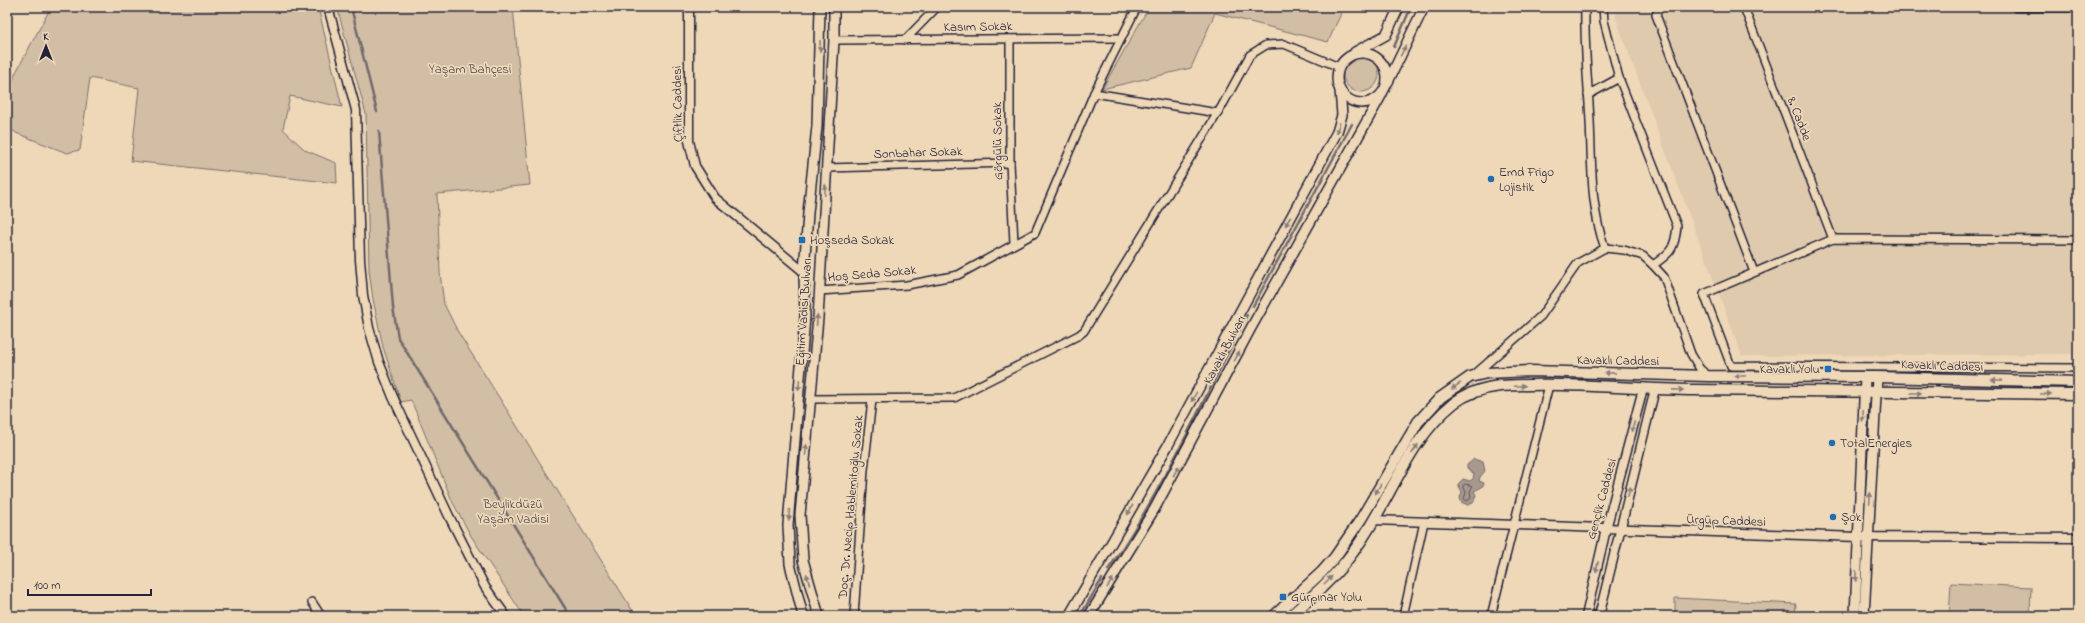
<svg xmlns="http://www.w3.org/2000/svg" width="2085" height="623" font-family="'Indie Flower',sans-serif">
<rect width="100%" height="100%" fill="#eed8b7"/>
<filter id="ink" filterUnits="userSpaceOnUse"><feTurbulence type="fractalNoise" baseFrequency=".025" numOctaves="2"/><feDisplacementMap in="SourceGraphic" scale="8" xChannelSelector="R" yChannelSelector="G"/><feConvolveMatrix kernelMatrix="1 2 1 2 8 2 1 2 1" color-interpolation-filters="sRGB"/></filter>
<g filter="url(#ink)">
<!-- built -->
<path fill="#dfcaae" d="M1615,7H2078V354L1742,356L1616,19Z"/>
<!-- green -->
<g fill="#d1bea5" stroke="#7a7070">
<path d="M51,7H318L342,107L290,96L283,129L305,150L336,163L337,183L131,161L139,88L90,78L80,150L67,153L16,133L7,125V100L15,74Z"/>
<path d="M337,7H513L530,185L437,194L440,273L444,304L458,332L636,616H524L471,536L453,503L411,400L401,402L383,347L373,299L369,271L366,114Z"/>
<path d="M1149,7H1344L1328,42L1215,13L1191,68L1102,89Z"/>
<circle cx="1361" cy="74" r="18"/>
<path d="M1951,583L2031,587L2030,616H1949Z"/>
<path d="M1675,598L1796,604L1795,616H1675Z"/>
</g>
<!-- water -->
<path fill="#a8998d" stroke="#72696c" d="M1474,459L1483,462L1485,471L1480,477L1479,481L1484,483L1482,487L1474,491L1476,495L1473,503L1468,505L1461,502L1460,497L1462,492L1458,484L1463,479L1470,481L1473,479L1474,474L1467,468V465Z"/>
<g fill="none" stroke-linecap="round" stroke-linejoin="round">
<!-- shore -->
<path stroke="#58525c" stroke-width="1" d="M1466,484L1473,486L1470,491L1471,497L1468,501L1464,499L1466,492L1463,486Z"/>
<!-- stream -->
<g stroke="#72696c" stroke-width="2.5">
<path d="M351,7L377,112"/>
<path d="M1394,47L1411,7"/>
<path d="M379,131L393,307L398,338L570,616"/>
<path d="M1253,306L1352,124"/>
<path d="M1108,570C1163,490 1203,401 1247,315"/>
<path d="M1080,616L1102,579"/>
</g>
<!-- minor casing -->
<g stroke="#22223b" stroke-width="10">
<g id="minor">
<path d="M1585,7C1584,45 1588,82 1590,121C1592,163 1590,208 1605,248"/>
<path d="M1603,7L1604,21L1619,78L1677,226C1675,248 1671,253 1653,265"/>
<path d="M1659,7L1656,15L1754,272"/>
<path d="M1745,7V10L1833,239"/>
<path d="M1010,39V163L1014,243"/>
<path d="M834,40L1121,38"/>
<path d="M905,40L937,7"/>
<path d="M1094,93L1218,113"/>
<path d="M1588,95L1619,78"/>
<path d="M827,168L1010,163"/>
<path d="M2078,240L1833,239L1704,294L1731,366L2078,368"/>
<path d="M819,291L907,285L958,275L1035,233L1094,93L1137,7"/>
<path d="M1474,375L1541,316L1578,263L1605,248L1624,250L1643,256L1653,265L1664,277L1691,354L1700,369L1708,376"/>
<path d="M811,399L954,398L1079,335L1084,331L1222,106L1250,55L1266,45L1284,44L1339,67"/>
<path d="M312,602L321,616"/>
<path d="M854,616L864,470L872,400"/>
<path d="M1403,616L1424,522"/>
<path d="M1491,616L1549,385"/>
</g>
</g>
<!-- tertiary casing -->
<g stroke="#22223b" stroke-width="11">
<g id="tertiary">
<path d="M328,7L356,110L360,260L363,295L369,328L379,362L393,397L449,516L485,587L506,616"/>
<path d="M689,7V141L695,166L715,198L804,272"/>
<path d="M2016,7H2078"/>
<path d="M1373,520L1858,537L2078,538"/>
<path d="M1586,616L1606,529L1643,389"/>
<path d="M1599,616L1655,389"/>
</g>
</g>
<!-- secondary casing -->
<g stroke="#22223b" stroke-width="12">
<g id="secondary">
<path d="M1355,52L1386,35L1399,7"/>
<circle cx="1362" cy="78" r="25"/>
<path d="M1388,82L1424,7"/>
<path d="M803,616L790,564L788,525L805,317L804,272L808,213L817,126L820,7"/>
<path d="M819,616L803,560L800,515L818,318L834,40V7"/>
<path d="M1069,616L1167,447L1337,132L1342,115L1340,90"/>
<path d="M1089,616L1155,508L1251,328L1382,94"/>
<path d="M1855,616L1865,377"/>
<path d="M1864,616L1877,377"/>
</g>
</g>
<!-- primary casing -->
<g stroke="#22223b" stroke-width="13">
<g id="primary">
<path d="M1274,616L1322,572L1335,557L1361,519L1418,422L1440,398L1470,377L1487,373L1531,371L1708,376L1877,377L2078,382"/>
<path d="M1290,616C1312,597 1336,576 1353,552C1389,505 1406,441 1454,403C1467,393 1484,388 1500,386C1564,382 1630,389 1694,390C1822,392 1950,393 2078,394"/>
</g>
</g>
<!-- minor -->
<use href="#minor" stroke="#eed8b7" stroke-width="7"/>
<!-- tertiary -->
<use href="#tertiary" stroke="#eed8b7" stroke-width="8"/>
<!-- secondary -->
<use href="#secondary" stroke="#eed8b7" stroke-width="9"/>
<!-- primary -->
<use href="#primary" stroke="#eed8b7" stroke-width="10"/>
</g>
<!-- one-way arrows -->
<defs><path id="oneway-solid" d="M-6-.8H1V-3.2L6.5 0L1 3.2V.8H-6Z"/></defs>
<g fill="#887d79">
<use href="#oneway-solid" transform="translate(820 46) rotate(91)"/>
<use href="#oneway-solid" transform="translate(1403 51) rotate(-64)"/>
<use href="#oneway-solid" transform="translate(1338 128) rotate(108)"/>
<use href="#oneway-solid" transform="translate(825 190) rotate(-87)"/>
<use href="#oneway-solid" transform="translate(1288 221) rotate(118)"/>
<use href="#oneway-solid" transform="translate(817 320) rotate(-86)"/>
<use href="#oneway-solid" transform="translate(1237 356) rotate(-62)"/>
<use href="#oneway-solid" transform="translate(1610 373) rotate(-179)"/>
<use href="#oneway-solid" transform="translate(1740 376) rotate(-180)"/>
<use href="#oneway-solid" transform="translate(1997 380) rotate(-178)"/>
<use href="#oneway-solid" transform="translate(799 385) rotate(95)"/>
<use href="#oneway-solid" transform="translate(1456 386) rotate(146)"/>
<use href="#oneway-solid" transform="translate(1520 386) rotate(-2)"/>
<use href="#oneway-solid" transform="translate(1678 390) rotate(1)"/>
<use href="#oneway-solid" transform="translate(1916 393)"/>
<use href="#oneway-solid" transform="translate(2046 394)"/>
<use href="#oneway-solid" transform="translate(1194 397) rotate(118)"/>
<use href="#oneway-solid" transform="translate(1863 416) rotate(92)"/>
<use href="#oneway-solid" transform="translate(1633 427) rotate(105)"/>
<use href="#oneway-solid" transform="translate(1415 449) rotate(-56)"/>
<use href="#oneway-solid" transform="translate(806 450) rotate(-85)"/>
<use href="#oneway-solid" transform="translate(1176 471) rotate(-61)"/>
<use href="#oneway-solid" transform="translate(1378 489) rotate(119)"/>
<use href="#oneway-solid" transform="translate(1629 492) rotate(-76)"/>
<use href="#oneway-solid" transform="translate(1870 498) rotate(-86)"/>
<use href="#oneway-solid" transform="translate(1130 510) rotate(119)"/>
<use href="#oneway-solid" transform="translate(789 515) rotate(95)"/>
<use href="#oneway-solid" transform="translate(1597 567) rotate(103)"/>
<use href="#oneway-solid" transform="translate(1856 576) rotate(92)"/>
<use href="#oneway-solid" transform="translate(808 579) rotate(-105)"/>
<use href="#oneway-solid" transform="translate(1328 580) rotate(-45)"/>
<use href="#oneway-solid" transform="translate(1110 583) rotate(-59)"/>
</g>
</g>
<!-- markers -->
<g fill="#1f6fb2" stroke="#eed8b7" stroke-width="1.5">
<circle cx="1491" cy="179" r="4"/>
<rect x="798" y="236" width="8" height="8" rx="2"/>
<rect x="1824" y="365" width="8" height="8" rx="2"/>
<circle cx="1832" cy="443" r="4"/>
<circle cx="1833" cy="517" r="4"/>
<rect x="1279" y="593" width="8" height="8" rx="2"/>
</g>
<g text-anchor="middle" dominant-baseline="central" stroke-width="3.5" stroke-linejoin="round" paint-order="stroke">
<!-- street labels -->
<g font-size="13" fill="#22223b" stroke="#eed8b7">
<text transform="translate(978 27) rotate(-1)">Kasım Sokak</text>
<text transform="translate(678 104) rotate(-91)">Çiftlik Caddesi</text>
<text transform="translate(1799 119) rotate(69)">8. Cadde</text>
<text transform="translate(998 141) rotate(-91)">Görgülü Sokak</text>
<text transform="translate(918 153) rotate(-2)">Sonbahar Sokak</text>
<text transform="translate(872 274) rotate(-5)">Hoş Seda Sokak</text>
<text transform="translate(804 312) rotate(-86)">Eğitim Vadisi Bulvarı</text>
<text transform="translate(1225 350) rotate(-62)">Kavaklı Bulvarı</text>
<text transform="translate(1618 361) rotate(1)">Kavaklı Caddesi</text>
<text transform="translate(1942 366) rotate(2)">Kavaklı Caddesi</text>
<text transform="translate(1602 499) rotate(-75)">Gençlik Caddesi</text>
<text transform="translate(851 507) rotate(-85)">Doç. Dr. Necip Hablemitoğlu Sokak</text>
<text transform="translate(1726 521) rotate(2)">Ürgüp Caddesi</text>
</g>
<!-- park labels -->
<g font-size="13" fill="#454150" stroke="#eed8b7">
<text x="470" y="69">Yaşam Bahçesi</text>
<text x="513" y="504">Beylikdüzü<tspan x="513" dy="15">Yaşam Vadisi</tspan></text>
</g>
<!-- poi labels -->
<g font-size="13" fill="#22223b" stroke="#eed8b7" text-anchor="start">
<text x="1499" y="172">Emd Frigo<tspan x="1499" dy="15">Lojistik</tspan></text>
<text x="810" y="240">Hoşseda Sokak</text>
<text x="1820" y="369" text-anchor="end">Kavakli Yolu</text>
<text x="1840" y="443">TotalEnergies</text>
<text x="1841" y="517">Şok</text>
<text x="1291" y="597">Gürpınar Yolu</text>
</g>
</g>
<!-- margin -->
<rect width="2085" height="623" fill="none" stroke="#eed8b7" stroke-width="24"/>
<rect x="12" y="12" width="2061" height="599" fill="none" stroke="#22223b" stroke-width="1.5" filter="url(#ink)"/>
<!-- north arrow -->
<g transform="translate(46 46)" stroke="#eed8b7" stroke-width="3" paint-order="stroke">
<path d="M0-3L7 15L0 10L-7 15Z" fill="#22223b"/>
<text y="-6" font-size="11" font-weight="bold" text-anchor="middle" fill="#22223b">K</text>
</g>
<!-- scale -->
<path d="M28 589v6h123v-6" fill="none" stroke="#22223b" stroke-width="2"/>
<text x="34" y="589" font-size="12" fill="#22223b" stroke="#eed8b7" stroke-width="3" paint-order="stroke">100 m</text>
</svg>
